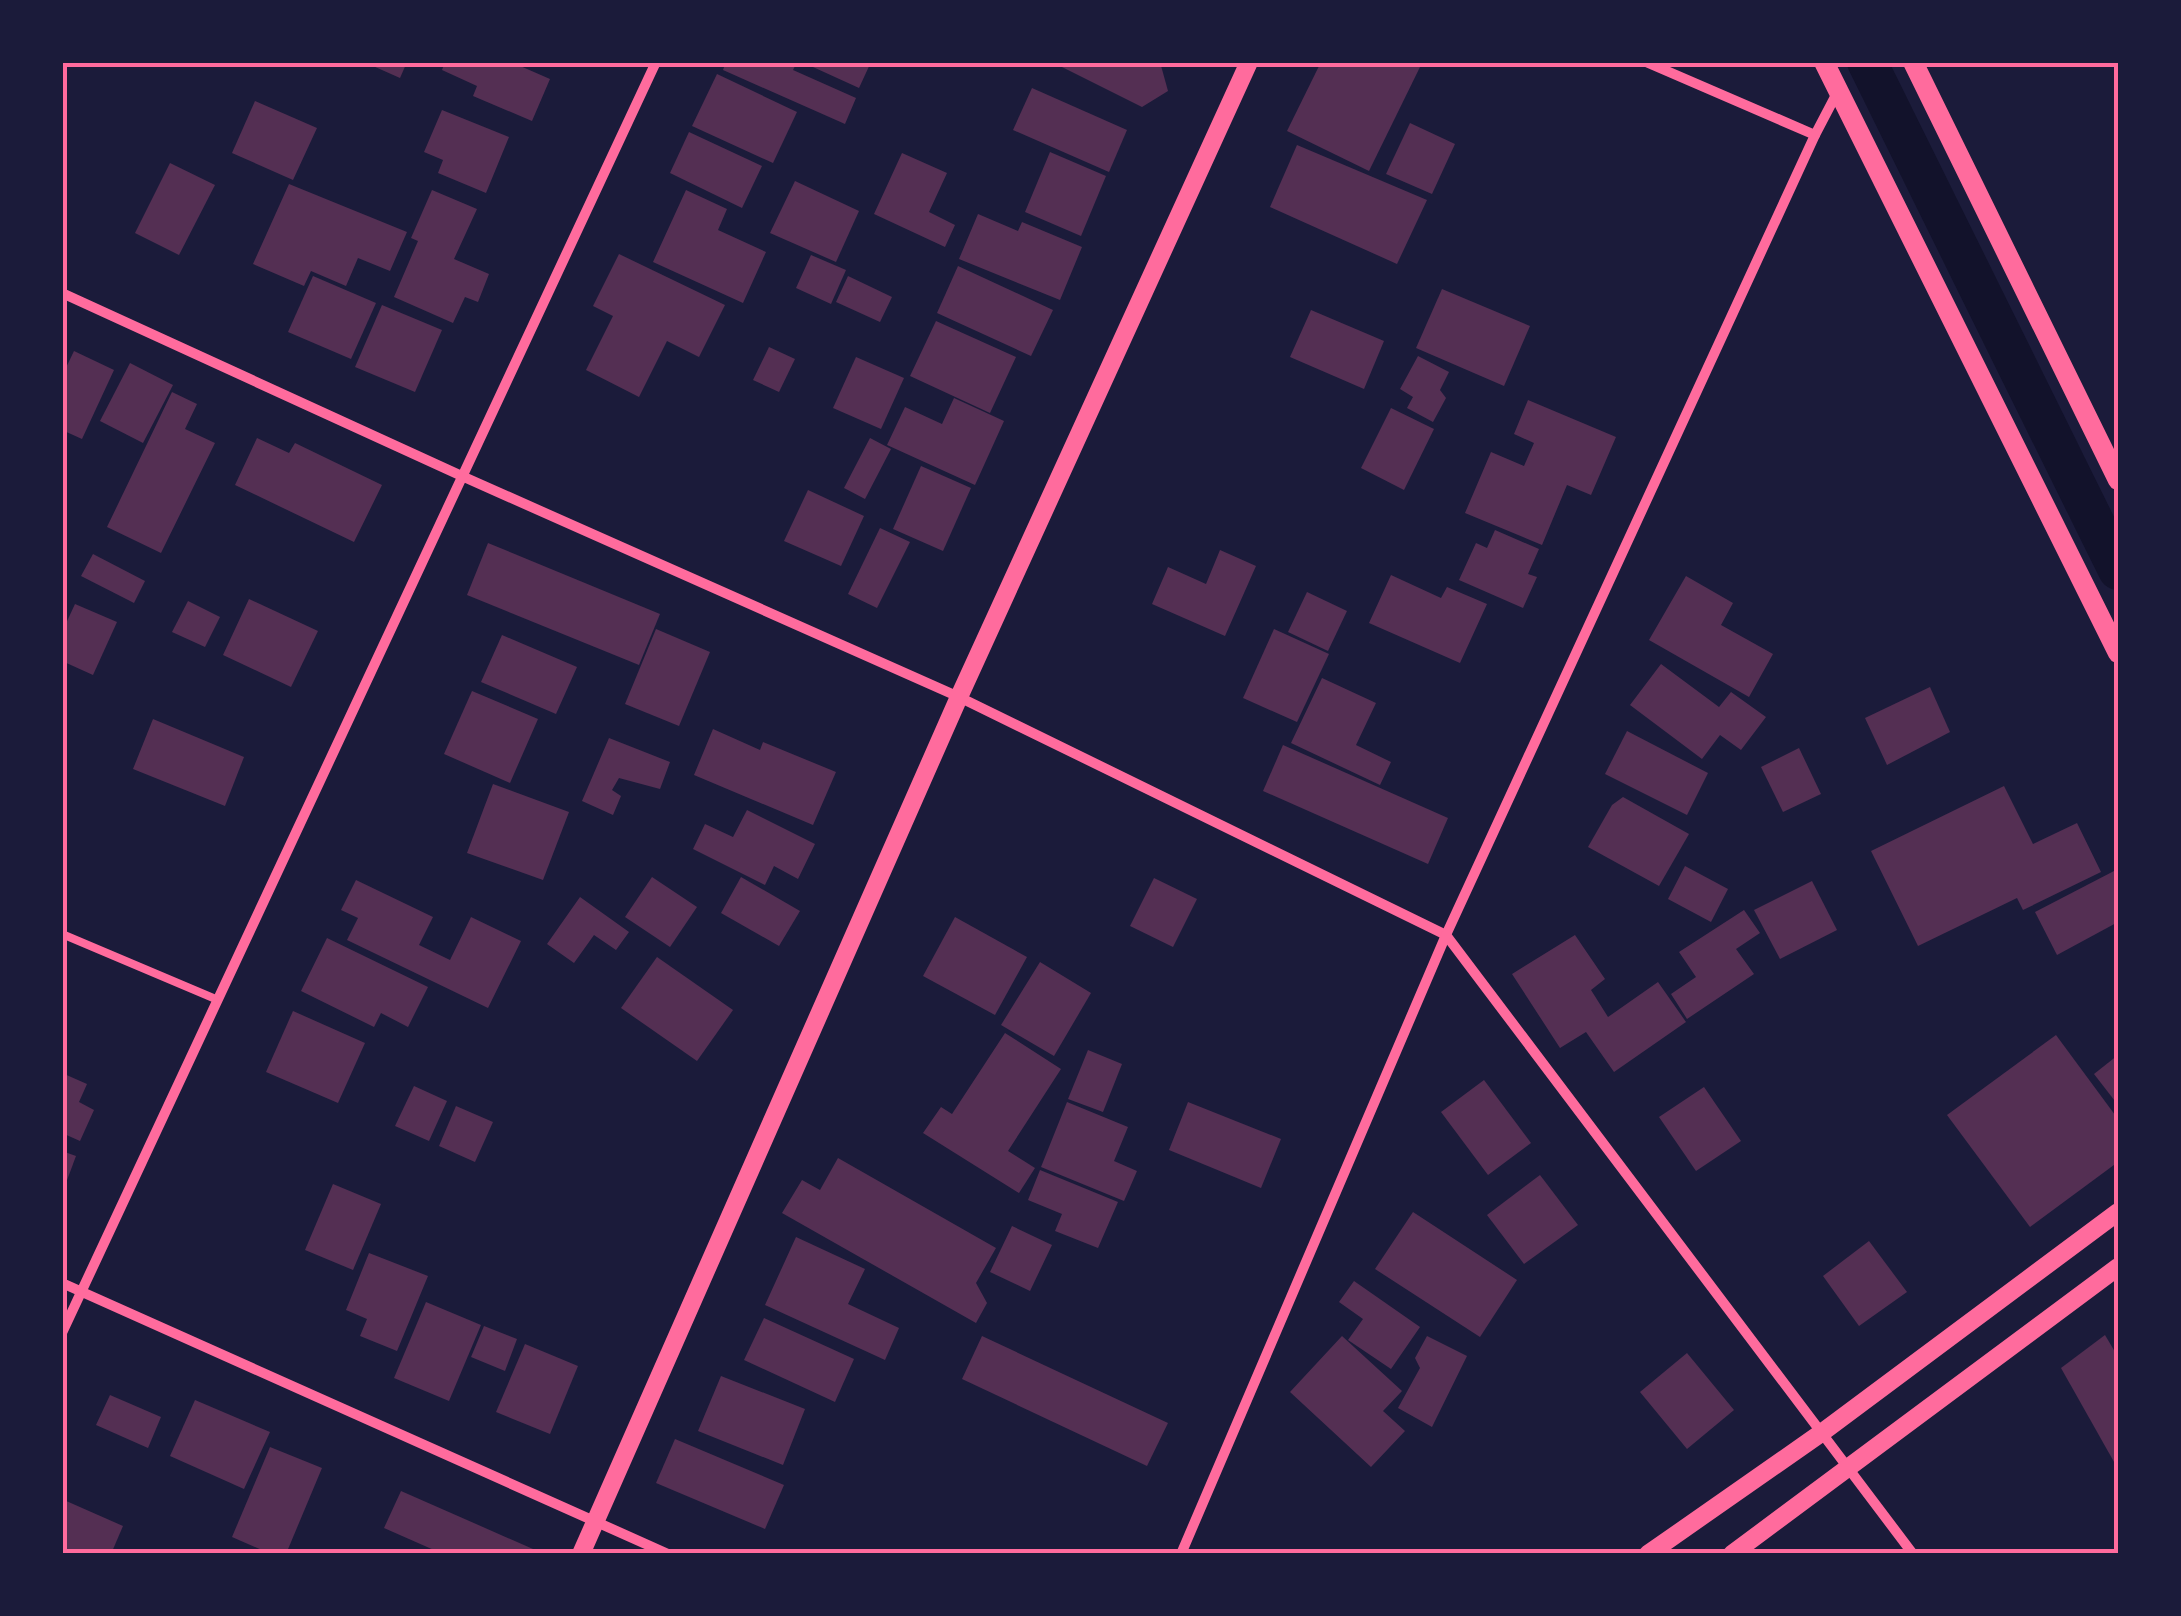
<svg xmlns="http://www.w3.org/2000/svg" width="2181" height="1616" font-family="Rubik,sans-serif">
<rect width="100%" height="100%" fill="#1b1b3a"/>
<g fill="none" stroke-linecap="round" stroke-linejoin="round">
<!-- canal -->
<path stroke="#12122b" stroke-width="40" d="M1867,62L2118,570"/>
</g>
<!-- building -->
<g fill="#542f53">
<path d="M364,62H407L400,78Z"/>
<path d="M445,62H511L550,79L532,121L473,96L477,86L442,70Z"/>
<path d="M726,62H797L793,70L856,98L845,124L723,70Z"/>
<path d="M802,62H871L859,88Z"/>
<path d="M1052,62H1160L1168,91L1142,107Z"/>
<path d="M1321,62H1410L1420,67L1369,171L1287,131Z"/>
<path d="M717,74L797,112L773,163L692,126Z"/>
<path d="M1032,88L1127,130L1109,172L1013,130Z"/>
<path d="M255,101L317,128L293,180L232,153Z"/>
<path d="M442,110L509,137L486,193L438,173L443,160L424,152Z"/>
<path d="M1410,123L1455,144L1432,194L1386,174Z"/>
<path d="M689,132L762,166L742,208L670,173Z"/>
<path d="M1297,145L1427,200L1397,264L1270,207Z"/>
<path d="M1050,152L1106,176L1081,236L1025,212Z"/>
<path d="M902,153L947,173L929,212L955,225L945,247L874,214Z"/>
<path d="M170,163L215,185L179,255L135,233Z"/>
<path d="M795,181L859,211L836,262L770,233Z"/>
<path d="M289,184L407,232L390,271L358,258L346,286L311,271L304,286L253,264Z"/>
<path d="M432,190L477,209L454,259L489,274L478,302L465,297L453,323L394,297L418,241L411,238Z"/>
<path d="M686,190L727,209L718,230L766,252L743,303L653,262Z"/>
<path d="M978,214L1018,231L1022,222L1082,247L1060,300L959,259Z"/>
<path d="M619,254L725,305L699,357L667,341L639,397L586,370L613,316L593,306Z"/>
<path d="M811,255L846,270L831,304L796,288Z"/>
<path d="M958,266L1053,310L1031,356L937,313Z"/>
<path d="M313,276L376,303L351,359L288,332Z"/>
<path d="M848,276L892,297L880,322L836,302Z"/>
<path d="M1442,289L1530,326L1504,386L1416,348Z"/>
<path d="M382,305L442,330L415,392L355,367Z"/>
<path d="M1311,310L1384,341L1364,389L1290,357Z"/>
<path d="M936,321L1016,357L990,413L910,376Z"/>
<path d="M769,347L795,359L779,392L753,380Z"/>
<path d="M74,351L114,370L82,439L62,430V376Z"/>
<path d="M1418,356L1449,372L1440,390L1446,398L1433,422L1407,408L1413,397L1400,389Z"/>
<path d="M856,357L904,378L881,429L833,408Z"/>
<path d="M130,363L173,385L143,443L100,421Z"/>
<path d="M172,392L197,404L185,429L215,443L161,553L107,527Z"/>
<path d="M954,398L1004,421L975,485L887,445L905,407L942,424Z"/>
<path d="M1528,400L1616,437L1591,495L1567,485L1542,545L1465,513L1491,452L1524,466L1534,443L1514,434Z"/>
<path d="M1391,408L1434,429L1404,490L1361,468Z"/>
<path d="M257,438L289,453L295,443L382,485L354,542L235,485Z"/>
<path d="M870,438L891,449L865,499L844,488Z"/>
<path d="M921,466L971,488L943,551L893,529Z"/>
<path d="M808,490L864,516L841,566L784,541Z"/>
<path d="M880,528L910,542L877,608L848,594Z"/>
<path d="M1495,530L1539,549L1528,574L1537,577L1523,608L1459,580L1476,543L1487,548Z"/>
<path d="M488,543L660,614L639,665L467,595Z"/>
<path d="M1220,550L1256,566L1225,636L1152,604L1168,567L1206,584Z"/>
<path d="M93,554L145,581L134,603L81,576Z"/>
<path d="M1391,575L1441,598L1447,587L1487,604L1460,663L1369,623Z"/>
<path d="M1686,576L1733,603L1721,625L1773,654L1749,697L1649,640Z"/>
<path d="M1307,592L1347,611L1328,651L1288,632Z"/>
<path d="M249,599L318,631L291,687L223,655Z"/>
<path d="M188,601L220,617L205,647L172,632Z"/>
<path d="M75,604L117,622L93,675L62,661V632Z"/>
<path d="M656,629L710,652L679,726L625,704Z"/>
<path d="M1274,629L1329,654L1297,722L1243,698Z"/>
<path d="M502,635L577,667L556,714L481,682Z"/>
<path d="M1661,664L1719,707L1731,692L1766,717L1741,750L1720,735L1702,759L1630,705Z"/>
<path d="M1322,678L1376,703L1356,745L1391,762L1380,785L1291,743Z"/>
<path d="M1930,687L1950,732L1887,765L1865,718Z"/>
<path d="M472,691L538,719L510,783L444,754Z"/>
<path d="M153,719L244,757L225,806L133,769Z"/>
<path d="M713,729L760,750L763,742L836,772L813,825L694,775Z"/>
<path d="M1627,731L1708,773L1687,815L1605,774Z"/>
<path d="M609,738L670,762L660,789L619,778L612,790L621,796L613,815L582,801Z"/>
<path d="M1283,745L1448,818L1428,864L1263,791Z"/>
<path d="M1799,748L1821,794L1783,812L1761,767Z"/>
<path d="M493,784L569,812L543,880L467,853Z"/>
<path d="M2004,786L2033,844L2077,823L2101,872L2023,910L2017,898L1918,946L1871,851Z"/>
<path d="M1623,797L1689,834L1659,886L1588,847L1612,805Z"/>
<path d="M747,810L815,844L798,879L774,866L765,885L693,849L705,824L733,837Z"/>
<path d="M1685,866L1728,889L1711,922L1668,899Z"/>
<path d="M2114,871L2118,879V922L2057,955L2035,912Z"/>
<path d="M652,877L697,907L670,947L625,917Z"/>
<path d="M741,877L800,911L779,946L721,913Z"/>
<path d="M1154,878L1197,899L1173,947L1130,926Z"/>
<path d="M356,880L433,917L419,945L450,960L471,917L521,941L488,1008L347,940L358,918L341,910Z"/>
<path d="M1812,881L1837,930L1780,959L1754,910Z"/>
<path d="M580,897L629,932L616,950L594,935L574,963L547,944Z"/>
<path d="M1744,910L1760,933L1736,949L1754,974L1687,1019L1671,994L1696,977L1679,952Z"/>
<path d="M955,917L1027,957L995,1015L923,976Z"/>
<path d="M1575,935L1605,979L1591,990L1608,1017L1658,982L1686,1022L1614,1072L1586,1032L1560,1048L1512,974Z"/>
<path d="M327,938L428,987L408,1027L381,1013L374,1027L301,991Z"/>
<path d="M657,957L733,1010L697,1061L621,1008Z"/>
<path d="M1040,962L1091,993L1054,1056L1001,1025Z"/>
<path d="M293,1011L365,1043L338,1103L266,1072Z"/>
<path d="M1005,1033L1061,1069L1008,1151L1035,1168L1019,1193L923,1133L941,1107L952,1114Z"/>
<path d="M2056,1035L2118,1119V1162L2030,1227L1947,1115Z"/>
<path d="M1088,1050L1122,1064L1103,1112L1068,1099Z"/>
<path d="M2118,1055V1105L2094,1074Z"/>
<path d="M62,1073L87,1084L79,1102L94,1110L80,1141L62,1133Z"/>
<path d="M1484,1080L1531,1143L1488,1175L1441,1112Z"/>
<path d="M414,1086L447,1101L429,1141L395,1126Z"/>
<path d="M1704,1087L1741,1141L1696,1171L1659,1117Z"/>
<path d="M1067,1102L1128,1127L1114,1161L1137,1171L1124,1201L1041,1167Z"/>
<path d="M1188,1102L1281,1139L1261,1188L1169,1150Z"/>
<path d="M456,1106L493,1122L475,1162L439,1146Z"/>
<path d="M62,1151L76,1156L63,1191H62Z"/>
<path d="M838,1158L996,1248L976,1283L987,1303L976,1323L782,1213L802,1180L820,1190Z"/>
<path d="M1040,1170L1118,1202L1098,1248L1055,1231L1062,1214L1028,1200Z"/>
<path d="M1540,1175L1578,1225L1524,1264L1487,1215Z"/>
<path d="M333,1184L381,1204L353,1270L305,1250Z"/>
<path d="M1413,1212L1517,1280L1480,1337L1375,1269Z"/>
<path d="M1012,1226L1052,1245L1030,1291L990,1272Z"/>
<path d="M796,1237L865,1269L848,1304L899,1328L885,1360L765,1305Z"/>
<path d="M1869,1241L1907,1292L1859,1326L1823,1276Z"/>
<path d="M369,1253L428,1276L397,1351L360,1336L367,1319L346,1310Z"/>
<path d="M1354,1281L1420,1327L1391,1369L1348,1340L1363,1319L1339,1302Z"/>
<path d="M426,1302L481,1325L449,1401L394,1378Z"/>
<path d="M764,1318L854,1359L835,1402L744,1360Z"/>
<path d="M484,1326L517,1339L505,1371L471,1357Z"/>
<path d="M2105,1335L2118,1357V1469L2061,1368Z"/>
<path d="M982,1336L1168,1423L1147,1466L962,1379Z"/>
<path d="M1342,1336L1402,1391L1383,1411L1405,1431L1371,1467L1290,1392Z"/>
<path d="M1427,1336L1467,1356L1432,1427L1398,1408L1420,1368L1415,1358Z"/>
<path d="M525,1344L578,1366L550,1434L496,1412Z"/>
<path d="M1687,1353L1734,1410L1687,1449L1640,1392Z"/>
<path d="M721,1376L805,1409L783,1465L698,1431Z"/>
<path d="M110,1395L161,1417L148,1448L96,1425Z"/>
<path d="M195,1400L270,1432L244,1489L170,1456Z"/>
<path d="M675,1439L784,1485L765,1529L656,1483Z"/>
<path d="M270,1447L322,1468L286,1554H271L232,1537Z"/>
<path d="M401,1491L533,1549L531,1554H443L384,1528Z"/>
<path d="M64,1500L123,1526L111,1554H62Z"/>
</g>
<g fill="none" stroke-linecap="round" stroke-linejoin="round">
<!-- service -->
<path stroke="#ff6b9d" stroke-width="8" d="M62,934L218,1000"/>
<!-- minor -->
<g stroke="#ff6b9d" stroke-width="10">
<path d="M1646,62L1815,135L1838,91"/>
<path d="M62,293L464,477L959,697L1446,935L1913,1554"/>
<path d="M62,1283L668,1554"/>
<path d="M62,1333L656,62"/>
<path d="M1181,1554L1446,935L1815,135"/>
</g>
<!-- tertiary -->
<g stroke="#ff6b9d" stroke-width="18">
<path d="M581,1554L959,697L1249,62"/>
<path d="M1648,1554L1824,1431L2118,1212"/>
<path d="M1732,1554L2118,1267"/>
</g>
<!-- secondary -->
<g stroke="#ff6b9d" stroke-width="20">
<path d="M1824,62L2118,653"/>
<path d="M1913,62L2118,480"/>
</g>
</g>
<!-- border -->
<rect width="2181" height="1616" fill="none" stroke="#1b1b3a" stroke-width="130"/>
<rect x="65" y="65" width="2051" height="1486" fill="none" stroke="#ff6b9d" stroke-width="4"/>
</svg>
